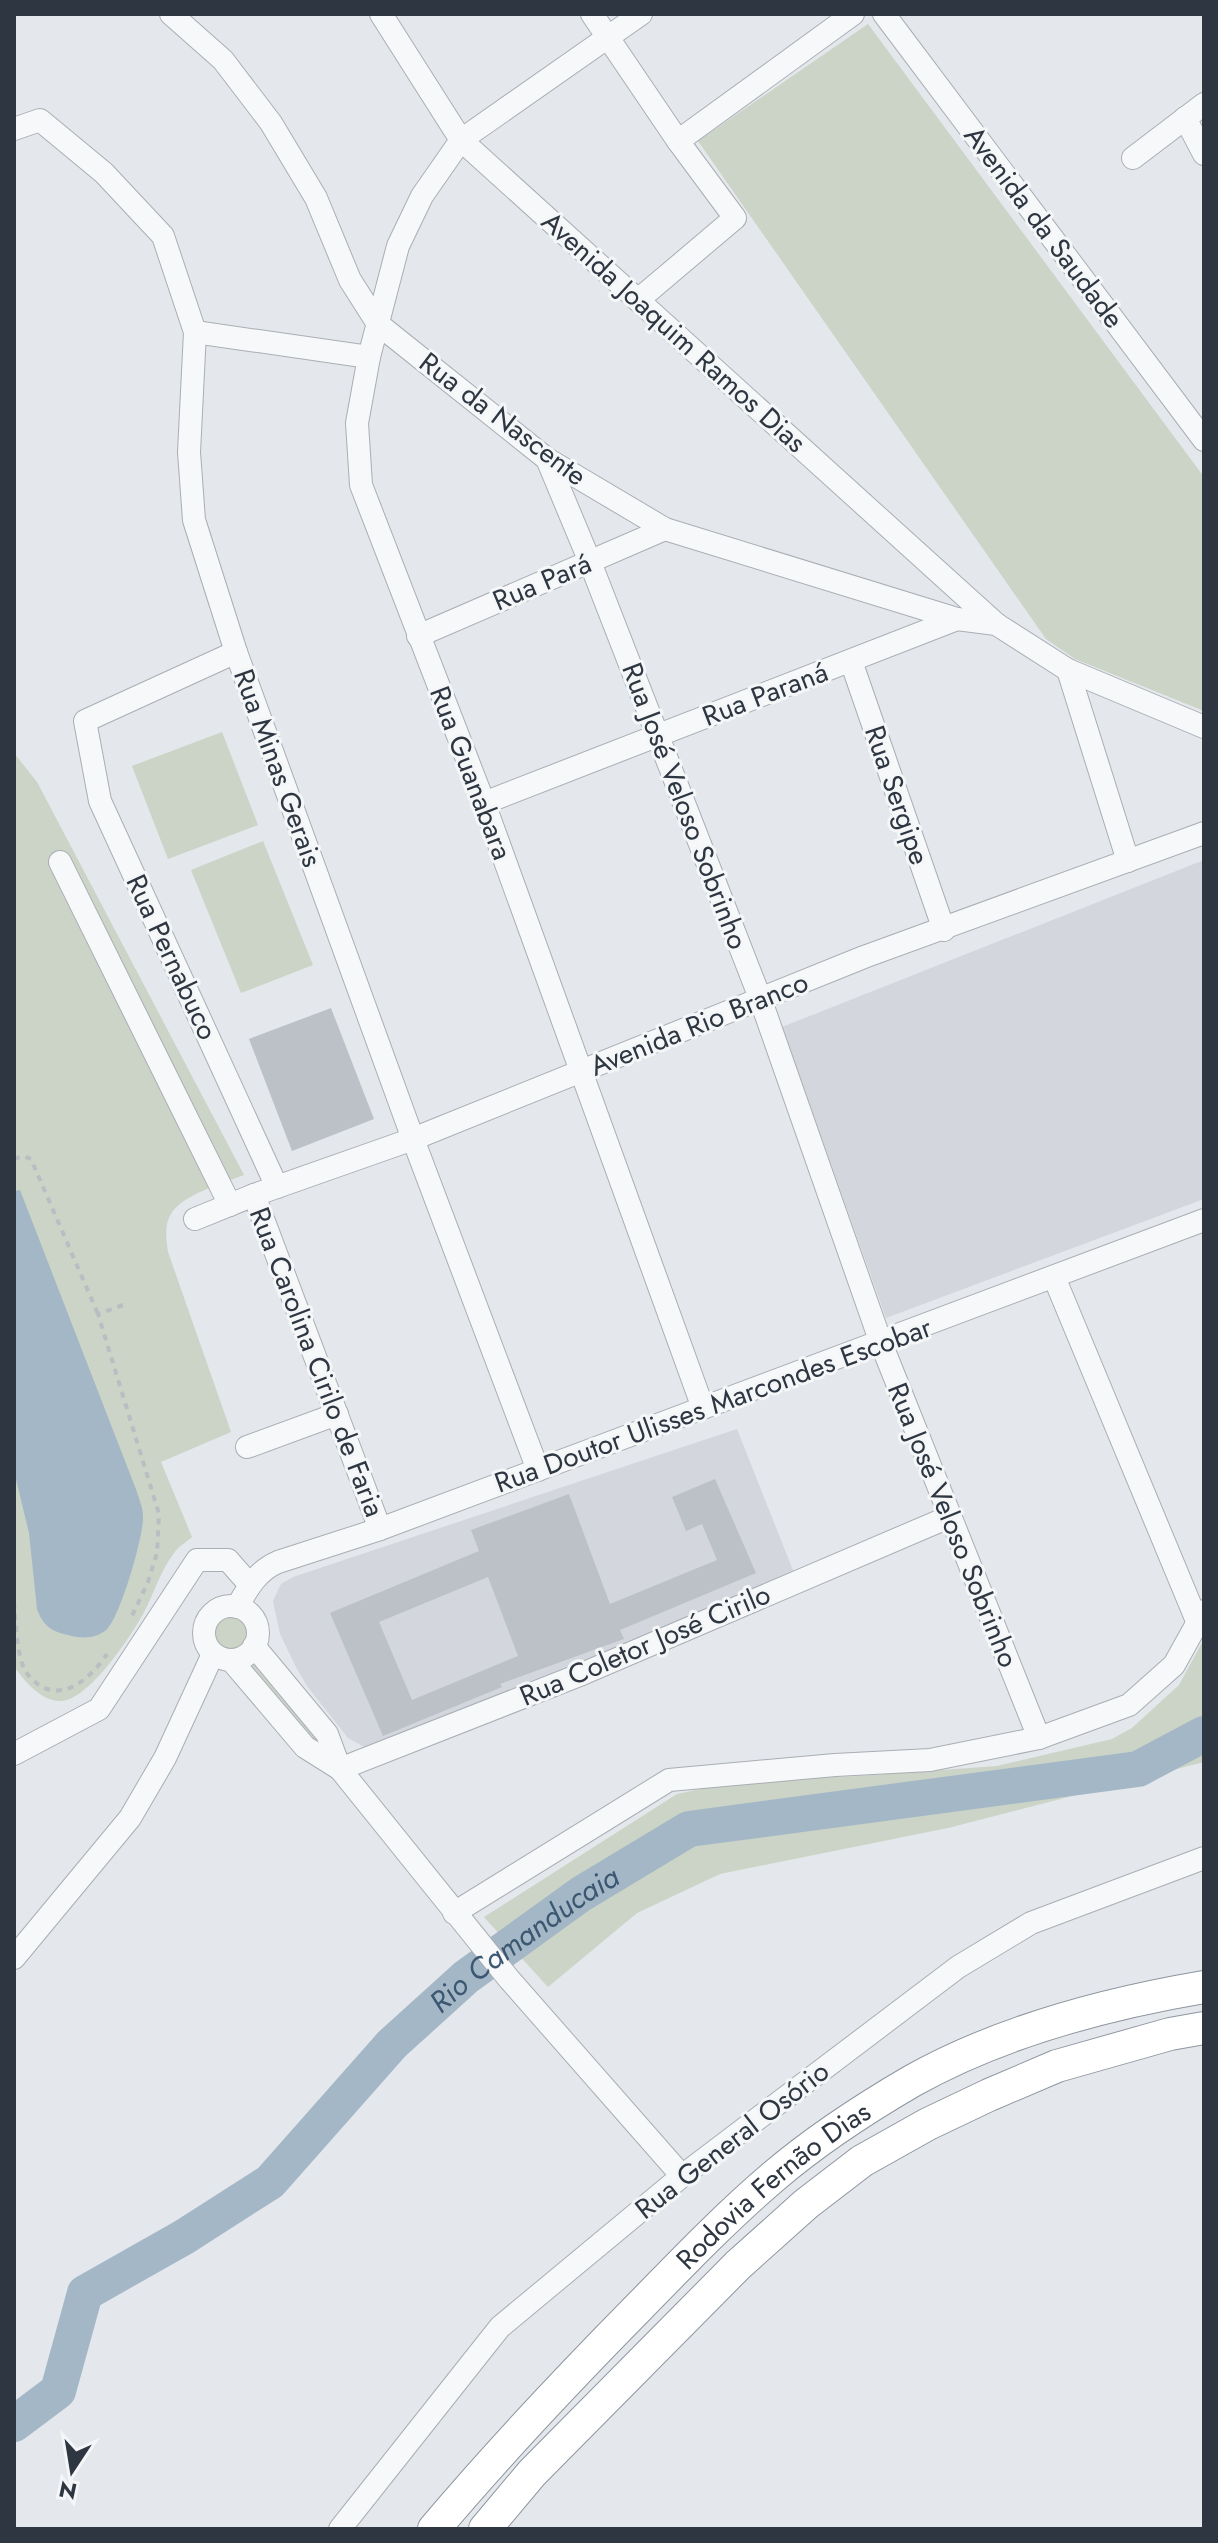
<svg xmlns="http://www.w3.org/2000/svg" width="1218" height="2543" font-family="Jost,sans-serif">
<rect width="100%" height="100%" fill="#e4e7eb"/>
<!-- built -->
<g fill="#d3d6dc">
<path d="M1204,860V1199L886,1318L782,1027Z"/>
<path d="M737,1429L794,1573L501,1697L366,1748L348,1738L307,1686L296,1667L280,1634L273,1601L281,1584L293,1577Z"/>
</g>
<!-- green -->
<g fill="#cbd4c6">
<path d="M868,24L1204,477V711L1075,659L1046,639L698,141Z"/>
<path d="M222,732L258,825L168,859L132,766Z"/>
<path d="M14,753L37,782L244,1175C224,1183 181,1195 171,1214C164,1225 166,1239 168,1252L231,1432L161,1462L192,1537C186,1542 178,1547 174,1553C160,1571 154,1594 143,1614C131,1636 89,1700 61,1701C42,1702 23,1680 14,1666Z"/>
<path d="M263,841L313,965L241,993L191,870Z"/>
<circle cx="230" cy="1633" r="18"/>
<path d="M1204,1639V1762L948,1828L720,1874L637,1913L548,1987L484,1917L677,1794L739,1781L858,1776L997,1766L1112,1739L1132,1728L1179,1685Z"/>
<path d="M257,1662L323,1746L315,1752L247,1669Z"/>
</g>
<!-- water -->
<path fill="#a3b7c6" d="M20,1190L137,1492C139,1499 143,1508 143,1516C144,1535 121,1614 108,1628C98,1639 81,1639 68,1635C50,1631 43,1625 37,1609L29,1533L14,1471V1191Z"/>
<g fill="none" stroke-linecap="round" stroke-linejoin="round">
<!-- river -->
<path stroke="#a3b7c6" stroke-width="36" id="s1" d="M14,2424L58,2391L85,2293L184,2237L270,2182L392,2044L466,1977L581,1894L689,1829L1138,1769L1204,1734"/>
</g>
<!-- building -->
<g fill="#bcc1c7" fill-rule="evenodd">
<path d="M331,1008L374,1119L292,1151L249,1039Z"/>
<path d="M715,1479L756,1573L620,1630L624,1639L500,1684L502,1687L383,1736L330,1613L479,1551L471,1530L569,1494L610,1604L717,1560L702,1524L686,1531L672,1497ZM488,1577L518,1656L412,1700L379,1622Z"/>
</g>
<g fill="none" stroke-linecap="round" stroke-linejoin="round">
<!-- minor casing -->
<g stroke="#a9aeb5" stroke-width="24">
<g id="minor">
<path d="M171,14L223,60L271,123L316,198L350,280L378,324L547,459L665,529L957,619L996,624L1068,670L1204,727"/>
<path d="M381,14L461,140L996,624"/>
<path d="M592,14L678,141L735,218L638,300"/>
<path d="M641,14L461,140L422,196L398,246L369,357L357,423L361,485L484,803L703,1408"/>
<path d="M884,14L1204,440"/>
<path d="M1185,118L1204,154"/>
<path d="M14,129L40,120L104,173L163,236L195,332L189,452L194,520L236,652L413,1139L538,1470"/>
<path d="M678,141L853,14"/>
<path d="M1133,158L1204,104"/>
<path d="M195,332L369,357"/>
<path d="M547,459L590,562L760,998L881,1343L1039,1738"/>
<path d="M418,636L665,529"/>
<path d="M236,652L85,721L100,801L277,1187"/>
<path d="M851,661L944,930"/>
<path d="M1068,670L1128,861"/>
<path d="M484,803L957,619"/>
<path d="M60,862L230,1205"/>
<path d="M254,1195L380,1529"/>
<path d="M195,1219L254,1195L413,1139L864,957L1204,833"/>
<path d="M1054,1277L1197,1621"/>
<path d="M247,1447L337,1414"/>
<circle cx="231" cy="1633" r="27"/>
<path d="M237,1607C248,1588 257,1571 278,1562L380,1529L1204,1220"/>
<path d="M254,1646L327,1734L340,1769"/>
<path d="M231,1660L305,1747L340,1769L509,1979L682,2176"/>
<path d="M14,1754L99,1709L197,1560H228L250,1585"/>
<path d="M340,1769L582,1674L949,1517"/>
<path d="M454,1913L669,1780L835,1765L930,1760L1039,1738L1129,1705L1174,1665L1204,1611"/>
<path d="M14,1958L130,1818L165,1758L213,1654"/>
<path d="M340,2529L500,2327L682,2176L958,1967L1031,1923L1204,1858"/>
</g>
</g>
<!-- highway casing -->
<g stroke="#8d96a0" stroke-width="34">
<g id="highway">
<path id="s2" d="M434,2529C499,2452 568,2379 639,2307C682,2263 726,2217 773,2177C815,2141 864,2109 912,2081C1001,2031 1104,2004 1204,1987"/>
<path d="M485,2529L532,2473L738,2265L806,2204L862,2161L928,2124L989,2095L1057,2066L1170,2034L1204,2028"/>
</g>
</g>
<!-- path -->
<g stroke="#babec2" stroke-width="4" stroke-dasharray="6 6" stroke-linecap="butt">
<path d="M14,1159L23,1156L31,1159L98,1314"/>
<path d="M123,1305L98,1314L159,1514L157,1553L148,1582L130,1620"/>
<path d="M14,1602C16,1623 16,1646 23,1666C26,1674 32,1680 39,1685C66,1702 92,1676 107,1654"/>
</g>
<!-- minor -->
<use href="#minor" stroke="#f7f8f9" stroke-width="22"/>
<!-- highway -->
<use href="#highway" stroke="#fff" stroke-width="32"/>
</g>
<g text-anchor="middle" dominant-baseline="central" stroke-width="6" stroke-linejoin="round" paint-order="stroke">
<!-- street labels -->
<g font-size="28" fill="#2d3641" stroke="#f4f6f8">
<text transform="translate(1044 227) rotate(53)">Avenida da Saudade</text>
<text transform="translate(674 332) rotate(42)">Avenida Joaquim Ramos Dias</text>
<text transform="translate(503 419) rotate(37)">Rua da Nascente</text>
<text transform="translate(542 582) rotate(-23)">Rua Pará</text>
<text transform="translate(765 694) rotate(-21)">Rua Paraná</text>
<text transform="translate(278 768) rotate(70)">Rua Minas Gerais</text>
<text transform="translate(471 773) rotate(69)">Rua Guanabara</text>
<text transform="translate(897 795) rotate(71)">Rua Sergipe</text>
<text transform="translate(685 806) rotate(69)">Rua José Veloso Sobrinho</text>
<text transform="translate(172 957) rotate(65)">Rua Pernabuco</text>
<text transform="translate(699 1024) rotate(-22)">Avenida Rio Branco</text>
<text transform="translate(317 1362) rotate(69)">Rua Carolina Cirilo de Faria</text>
<text transform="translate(713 1405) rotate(-20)">Rua Doutor Ulisses Marcondes Escobar</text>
<text transform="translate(953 1525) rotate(68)">Rua José Veloso Sobrinho</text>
<text transform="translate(645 1645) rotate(-23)">Rua Coletor José Cirilo</text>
<text transform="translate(732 2140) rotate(-38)">Rua General Osório</text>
<text stroke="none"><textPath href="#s2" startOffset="484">Rodovia Fernão Dias</textPath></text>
</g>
<!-- water labels -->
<g font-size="30" font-style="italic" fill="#3c5771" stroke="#f4f6f8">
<text stroke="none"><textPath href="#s1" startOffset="726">Rio Camanducaia</textPath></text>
</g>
</g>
<!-- border -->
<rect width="1218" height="2543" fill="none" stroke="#2d3641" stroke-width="32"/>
<!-- north arrow -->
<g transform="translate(72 2471) rotate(192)" stroke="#f4f6f8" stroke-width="6" paint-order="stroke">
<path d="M0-6L14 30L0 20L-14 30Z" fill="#2d3641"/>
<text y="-12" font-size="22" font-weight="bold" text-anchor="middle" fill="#2d3641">N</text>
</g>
</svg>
